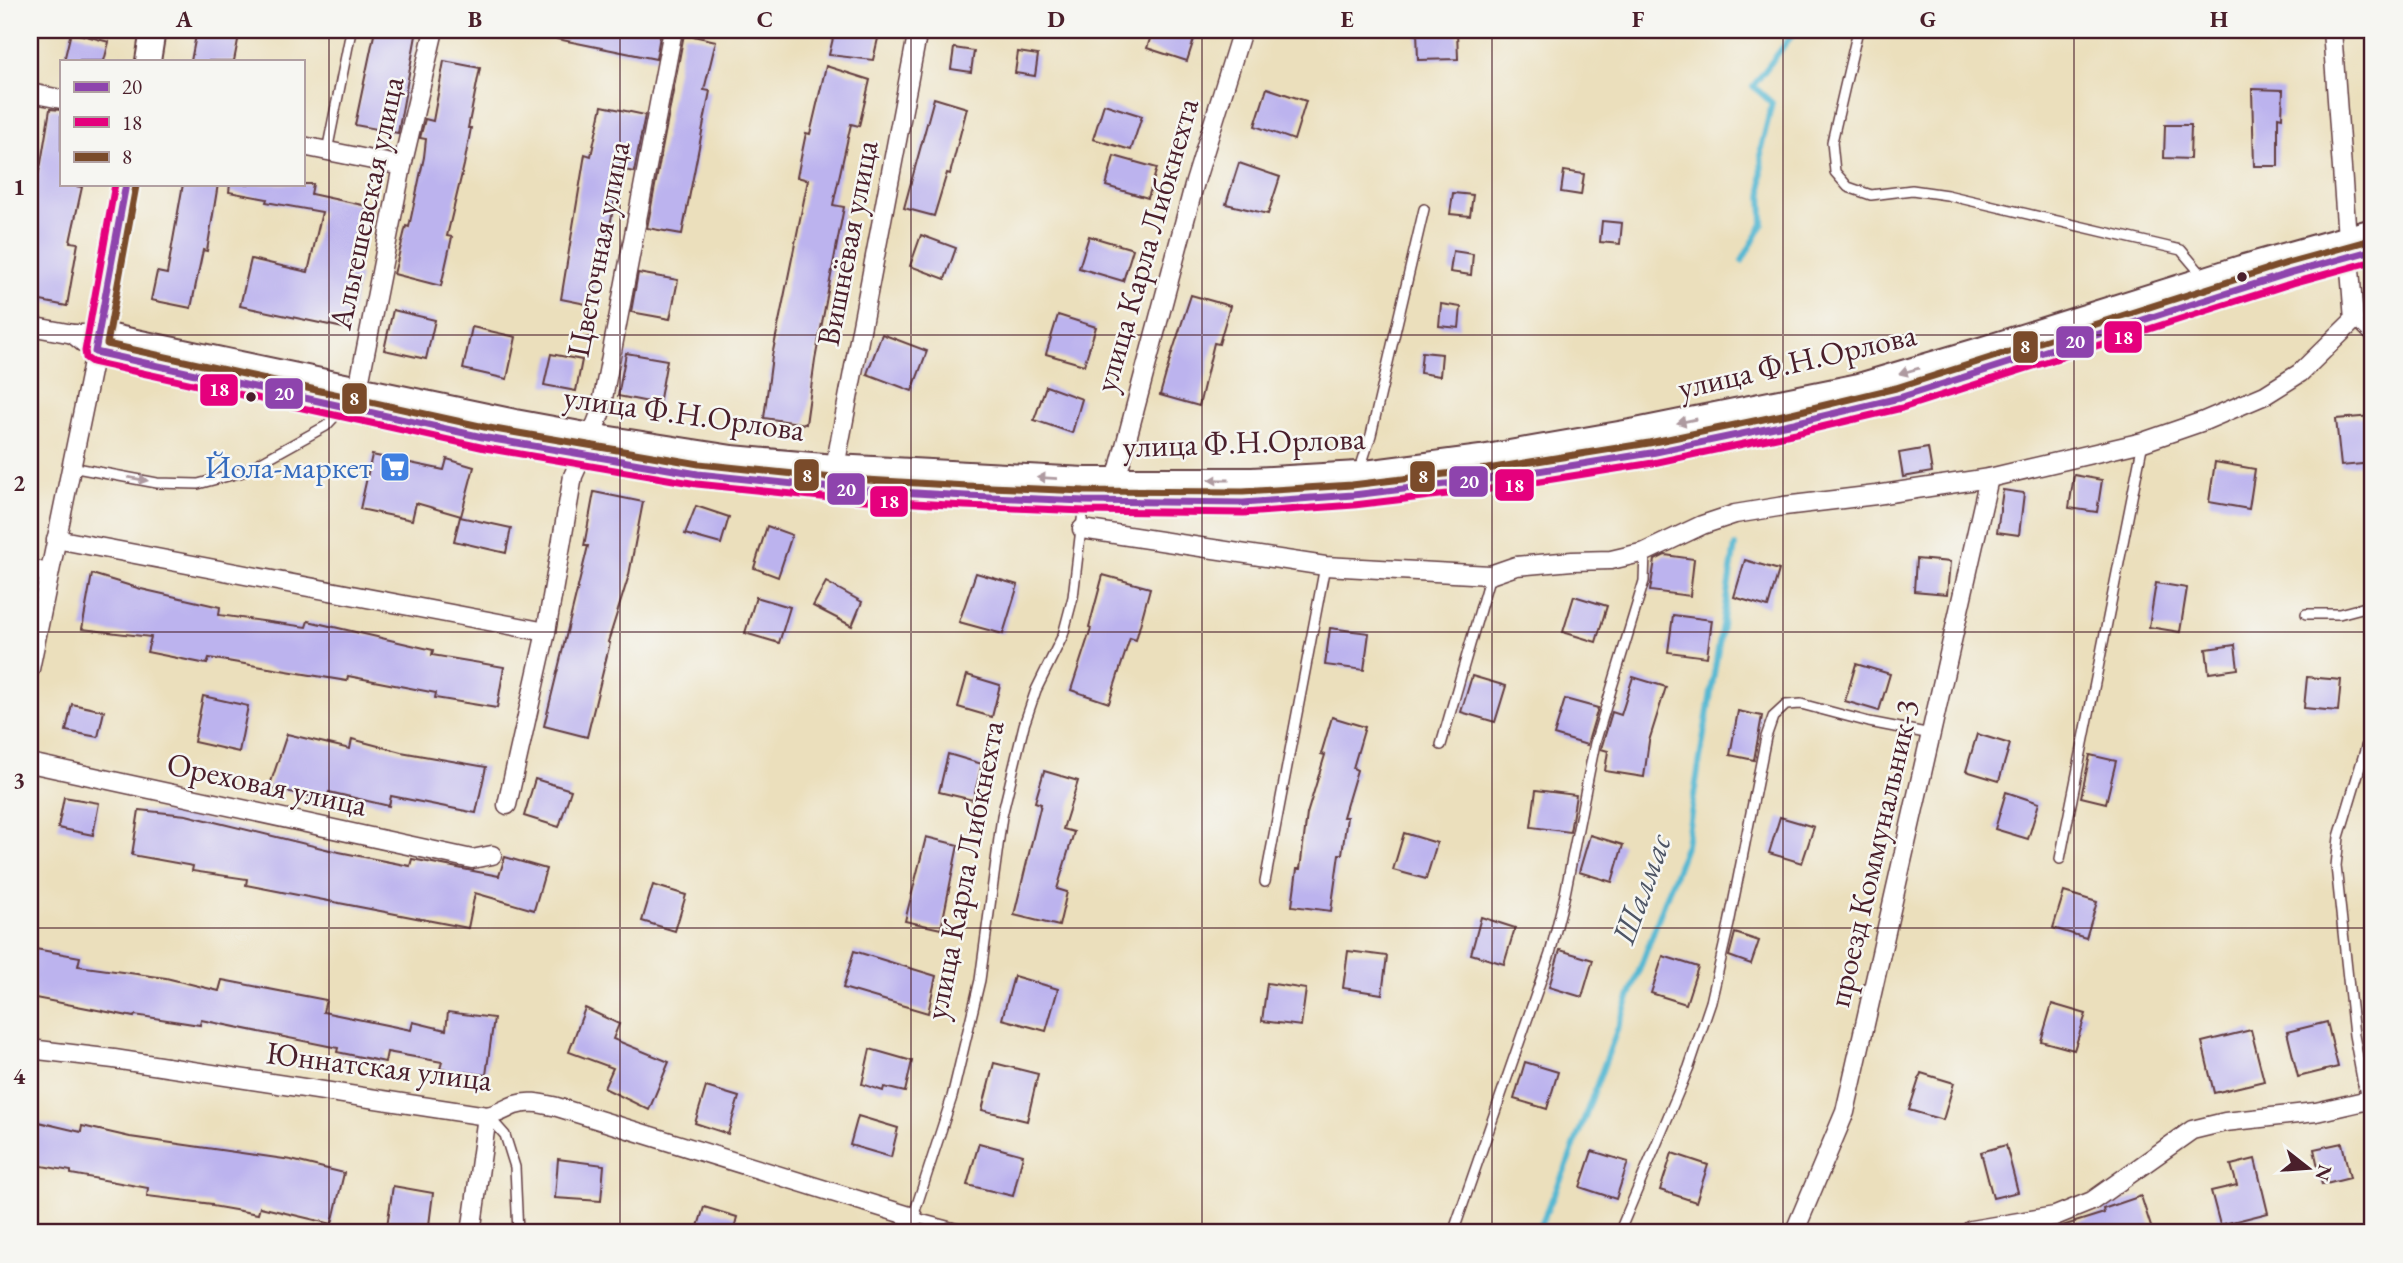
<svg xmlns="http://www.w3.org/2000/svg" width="2403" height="1263" font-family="'EB Garamond',serif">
<rect width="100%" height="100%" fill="#f6f6f2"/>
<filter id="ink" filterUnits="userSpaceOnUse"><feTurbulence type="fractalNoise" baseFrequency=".0143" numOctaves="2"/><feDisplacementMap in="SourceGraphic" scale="14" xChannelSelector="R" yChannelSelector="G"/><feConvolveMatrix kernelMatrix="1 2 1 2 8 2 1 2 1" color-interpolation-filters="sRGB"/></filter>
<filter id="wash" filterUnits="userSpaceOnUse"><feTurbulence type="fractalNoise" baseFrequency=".00686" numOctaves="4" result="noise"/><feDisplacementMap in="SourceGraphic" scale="28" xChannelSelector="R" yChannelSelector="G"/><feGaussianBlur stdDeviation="1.57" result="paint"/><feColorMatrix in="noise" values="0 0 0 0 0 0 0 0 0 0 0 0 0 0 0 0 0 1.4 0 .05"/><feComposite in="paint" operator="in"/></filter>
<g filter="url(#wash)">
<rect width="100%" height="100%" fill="#ebdfbc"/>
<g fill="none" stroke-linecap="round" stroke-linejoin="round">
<!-- stream -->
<g stroke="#54b8d2" stroke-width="6">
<path d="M1742,261L1763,224L1761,148L1772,103L1753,86L1796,30"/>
<path d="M1537,1233L1567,1165L1686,844L1735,546"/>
</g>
</g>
<g id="blocks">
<!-- building -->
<g fill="#bcb3ee">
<path d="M197,30H240L234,61H191Z"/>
<path d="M375,30H417L398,133L355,125Z"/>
<path d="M558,30H661L656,59L557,39Z"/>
<path d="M835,30H880L873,60L829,55Z"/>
<path d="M1153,30H1197L1187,61L1147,48Z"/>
<path d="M1417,30H1457L1458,59L1418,60Z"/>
<path d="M71,32L109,42L104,61H64Z"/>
<path d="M684,34L716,41L704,90L710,91L682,234L647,228Z"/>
<path d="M954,48L974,51L971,72L951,69Z"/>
<path d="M1018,52L1038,55L1035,76L1015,73Z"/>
<path d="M444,61L480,68L468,128H471L464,165L447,236L452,237L441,286L394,274L406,226L409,227L424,157L426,139L420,138L425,119L433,121Z"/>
<path d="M826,66L870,80L859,126L851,124L833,205L844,207L815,360L806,424L764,418L772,356L808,180L797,177L806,133L810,134Z"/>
<path d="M1267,88L1306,101L1294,140L1255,126Z"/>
<path d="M2252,89L2283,90L2282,118L2278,117V166H2254Z"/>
<path d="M934,98L967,108L950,174L947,173L934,216L904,208Z"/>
<path d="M1104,104L1142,116L1131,150L1093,139Z"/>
<path d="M602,106L645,115L634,172L620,169L607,243H603L591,305L561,299L585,154L591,156Z"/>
<path d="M50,109L61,110V184L82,187L70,242L78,243L67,306L30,299V206L41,163Z"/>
<path d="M2165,125H2191L2190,159L2164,158Z"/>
<path d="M1114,156L1157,168L1148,198L1106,186Z"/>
<path d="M1239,163L1280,177L1268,214L1226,204Z"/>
<path d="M1564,171L1584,174L1581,195L1561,192Z"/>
<path d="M183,184H218L207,251L203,250L191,308L151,300L157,272L167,274Z"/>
<path d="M230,184H313L311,194L367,206L350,274L360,276L348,329L240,306L251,259L308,272L322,212L266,202L267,199L229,192Z"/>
<path d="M1453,193L1473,195L1470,216L1450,214Z"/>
<path d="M1602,221L1622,223L1620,244L1600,242Z"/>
<path d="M921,235L956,248L945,279L910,266Z"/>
<path d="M1089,236L1133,249L1123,281L1079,268Z"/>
<path d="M1453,251L1473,254L1471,275L1450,272Z"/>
<path d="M638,273L678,280L670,319L631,312Z"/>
<path d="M1191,295L1230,306L1219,344L1214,343L1199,406L1160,395L1171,356Z"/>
<path d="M1441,304L1461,307L1459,328L1439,326Z"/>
<path d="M393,310L435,320L426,359L384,350Z"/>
<path d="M1058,315L1096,327L1084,365L1046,354Z"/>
<path d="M472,327L516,337L507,379L463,369Z"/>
<path d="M882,334L927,351L912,391L867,374Z"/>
<path d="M1422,352L1442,354L1440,376L1420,373Z"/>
<path d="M626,353L667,360L659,404L618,396Z"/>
<path d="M551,354L582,360L576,391L544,385Z"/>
<path d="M1046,386L1082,399L1072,433L1034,420Z"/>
<path d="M2373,416V463L2341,466L2336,419Z"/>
<path d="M1928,448L1932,472L1903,477L1899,453Z"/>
<path d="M372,455L444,470L447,459L474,467L461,516L416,503L412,520L360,509Z"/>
<path d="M2215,462L2255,469L2249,509L2209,502Z"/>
<path d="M2074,475L2102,480L2097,512L2069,508Z"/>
<path d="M2003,490L2024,493L2019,535L1997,532Z"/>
<path d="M594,492L643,502L629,575L608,642L610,643L587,737L544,726L588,546H584Z"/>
<path d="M696,506L729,517L721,544L685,534Z"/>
<path d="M460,517L511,528L506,553L454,541Z"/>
<path d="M767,526L792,535L778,577L754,568Z"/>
<path d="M1665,555L1694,559L1690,596L1650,591L1655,560Z"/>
<path d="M1916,559L1950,562L1947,594L1914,591Z"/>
<path d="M1745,560L1779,570L1768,607L1734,597Z"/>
<path d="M976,573L1018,585L1003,634L959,622Z"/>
<path d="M92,574L141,589L220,607L219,615L306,627L308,621L433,650L432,655L504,667L497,708L435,698L436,693L348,676L347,681L209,658L207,664L147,652L151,637L82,629Z"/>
<path d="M1103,575L1150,588L1136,640L1130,638L1109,703L1071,690L1091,628L1089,627Z"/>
<path d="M826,582L862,602L852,626L813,606Z"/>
<path d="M2156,583L2187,588L2180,632L2149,627Z"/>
<path d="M1574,596L1607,606L1596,642L1563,632Z"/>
<path d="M756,597L790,607L779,643L745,633Z"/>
<path d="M1673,615L1712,620L1707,657L1668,652Z"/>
<path d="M1330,628L1369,633L1364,670L1325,665Z"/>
<path d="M2235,645L2238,669L2209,673L2206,649Z"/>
<path d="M1856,664L1890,674L1879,711L1845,701Z"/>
<path d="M967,675L1000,685L992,717L958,707Z"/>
<path d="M1472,676L1506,686L1495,722L1461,712Z"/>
<path d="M1633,677L1666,687L1649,741L1644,777L1605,771L1608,751L1601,749L1612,712L1621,715Z"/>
<path d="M2307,677L2341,680L2338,711L2304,708Z"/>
<path d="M203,696L248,706L239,752L194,742Z"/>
<path d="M1565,699L1598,708L1587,745L1554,735Z"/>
<path d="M72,704L104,711L98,737L66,731Z"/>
<path d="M1738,711L1762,716L1754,760L1730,755Z"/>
<path d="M1332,717L1365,727L1353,768L1357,770L1343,817H1347L1342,854H1339L1331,911L1292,906L1297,869H1300L1307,814L1325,755L1321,754Z"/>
<path d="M287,734L350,749L352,739L401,752L486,767L476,813L391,796L389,806L329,792L327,799L269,788Z"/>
<path d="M1977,734L2010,744L1999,781L1966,771Z"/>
<path d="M948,754L982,764L973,800L939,792Z"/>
<path d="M2090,755L2116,761L2106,803L2081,797Z"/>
<path d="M1044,771L1078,781L1063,829L1074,832L1057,889L1067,892L1059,926L1014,915L1041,804L1035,802Z"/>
<path d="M535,779L571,790L559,827L524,816Z"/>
<path d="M1536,790L1576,795L1570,832L1531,827Z"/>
<path d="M2006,792L2039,803L2028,839L1995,829Z"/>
<path d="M64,797L99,803L93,835L58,828Z"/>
<path d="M139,810L186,815L334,851L410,866L412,859L499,876L505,857L546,869L534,910L475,893L468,928L246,885L247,879L192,871L193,866L132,855Z"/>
<path d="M1780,817L1814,827L1802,863L1769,853Z"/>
<path d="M1404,833L1437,843L1426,879L1393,870Z"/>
<path d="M1590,835L1623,845L1612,882L1579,872Z"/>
<path d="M926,837L958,845L941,929L905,921Z"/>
<path d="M653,885L686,895L675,931L642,921Z"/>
<path d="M2064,892L2097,902L2086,938L2053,928Z"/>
<path d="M1481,917L1515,928L1504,964L1471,954Z"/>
<path d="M1735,933L1759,941L1751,964L1729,956Z"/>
<path d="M30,948L80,957L78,966L166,978L219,991L222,980L326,1000L323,1012L411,1030L413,1022L446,1030L448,1012L494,1018L486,1075L440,1069L442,1062L387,1052L385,1062L337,1052L338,1048L201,1020L200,1025L135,1015L134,1017L30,997Z"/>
<path d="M1560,950L1593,960L1582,997L1549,987Z"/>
<path d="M854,951L936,976L928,1013L843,988Z"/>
<path d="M1348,951L1387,956L1382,994L1343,988Z"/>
<path d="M1663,956L1698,967L1686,1004L1651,993Z"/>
<path d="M1014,976L1058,989L1046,1031L1002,1019Z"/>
<path d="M1267,983L1306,989L1301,1026L1262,1021Z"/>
<path d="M2052,1004L2086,1014L2074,1050L2041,1041Z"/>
<path d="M585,1008L619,1024L613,1039L669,1062L649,1110L604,1088L613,1068L569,1052Z"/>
<path d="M2327,1022L2338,1067L2298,1077L2287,1032Z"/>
<path d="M2251,1030L2264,1081L2214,1093L2202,1042Z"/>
<path d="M870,1049L912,1061L905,1092L884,1087L883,1091L862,1084Z"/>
<path d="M1525,1062L1558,1072L1547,1109L1514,1099Z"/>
<path d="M994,1063L1038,1074L1027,1121L982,1110Z"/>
<path d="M1921,1073L1954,1083L1943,1120L1909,1110Z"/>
<path d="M706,1087L739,1097L728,1134L695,1123Z"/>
<path d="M858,1116L898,1128L891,1157L850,1145Z"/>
<path d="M30,1120L81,1132L82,1126L130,1137L291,1160L344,1173L332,1224L260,1207L258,1214L212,1206V1204L147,1196L148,1188L71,1174V1171L30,1164Z"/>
<path d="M979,1143L1023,1155L1013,1196L967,1185Z"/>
<path d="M2342,1143L2350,1178L2322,1185L2314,1149Z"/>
<path d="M2006,1145L2018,1192L1993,1198L1981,1152Z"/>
<path d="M1592,1151L1628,1162L1616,1199L1580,1187Z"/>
<path d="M1672,1153L1708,1165L1696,1202L1660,1190Z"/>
<path d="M558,1159L604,1165L601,1201L555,1198Z"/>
<path d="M2255,1159L2268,1213L2220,1225L2211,1191L2237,1185L2231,1165Z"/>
<path d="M393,1186L433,1193L428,1233H386Z"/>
<path d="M2141,1196L2153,1233H2053V1229L2104,1213L2103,1209Z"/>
<path d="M704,1207L737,1217L733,1233H696Z"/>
</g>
</g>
</g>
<g filter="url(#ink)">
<use href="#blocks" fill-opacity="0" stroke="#623c41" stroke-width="2"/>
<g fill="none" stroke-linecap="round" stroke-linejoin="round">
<!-- lane casing -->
<g stroke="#623c41" stroke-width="12">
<g id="lane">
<path d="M1858,30L1832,142L1835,172L1848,187L1871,195L1912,190L1947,195L2181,250L2203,276"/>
<path d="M327,151L351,31"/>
<path d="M2354,320L2373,339"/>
<path d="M71,467L157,483L198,484L243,472L326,426L341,410"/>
<path d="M1359,472L1371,435L1424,209"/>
<path d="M2306,614H2339L2373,605"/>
<path d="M1441,745L1490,575"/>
<path d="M2060,859L2143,442"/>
<path d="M1265,882L1325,566"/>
<path d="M2366,1101L2354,1035L2336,866L2339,837L2373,724"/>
<path d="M489,1117L505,1135L515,1167L518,1233"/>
<path d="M913,1217L974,1233"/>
<path d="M910,1233L913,1217L952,1097L980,980L1002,816L1024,725L1036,690L1063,635L1073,597L1084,503"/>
<path d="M1453,1233L1550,954L1565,894L1595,743L1644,581L1645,552"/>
<path d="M1619,1233L1689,1067L1711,1002L1729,924L1766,737L1773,717L1786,705L1801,704L1869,722L1931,734"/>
</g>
</g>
<!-- street casing -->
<g stroke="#623c41" stroke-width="21">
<g id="street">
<path d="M2332,30L2347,238"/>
<path d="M30,93L61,99"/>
<path d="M303,146L402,166"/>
<path d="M30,326L73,334H85"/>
<path d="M358,389L402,166L434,30"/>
<path d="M591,436L600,414L673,30"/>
<path d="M835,467L918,30"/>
<path d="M1116,480L1195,182L1242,30"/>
<path d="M1082,529L1325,566L1490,575L1516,566L1572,561L1611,560L1645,552L1702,525L1735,514L1784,506L1876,495L1989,478L2143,442L2204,421L2265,395L2300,373L2354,320L2349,256"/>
<path d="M56,539L546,632"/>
<path d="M30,569L49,573"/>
<path d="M30,669L95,352L73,334"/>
<path d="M30,763L472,859L492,855"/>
<path d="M507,805L546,632L573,476L583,454"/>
<path d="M30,1049L114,1059L487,1116C498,1114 505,1109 515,1105C529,1100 543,1104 557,1107L913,1217"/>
<path d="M1971,1230L2055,1216L2092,1201L2192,1130L2225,1122L2316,1112L2373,1099"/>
<path d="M471,1233L487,1116"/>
<path d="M1794,1233L1845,1112L1989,478"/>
</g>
</g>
<!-- secondary casing -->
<g stroke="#623c41" stroke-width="28">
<g id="secondary">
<path d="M148,61L153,30"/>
<path d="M126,184L95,352L487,438L698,474L832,488L966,496L1084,501L1243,503L1353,495L1488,479L1651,453L1794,423L1899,398L2290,273L2373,250"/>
<path d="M98,334L515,422L591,436L732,458L835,467L1085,480H1252L1358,474L1481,458L1636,431L1859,386L1977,351L2241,268L2373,231"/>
</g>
</g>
<!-- lane -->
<use href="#lane" stroke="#fff" stroke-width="9"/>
<!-- street -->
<use href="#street" stroke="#fff" stroke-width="18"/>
<!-- secondary -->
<use href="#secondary" stroke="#fff" stroke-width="24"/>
<!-- bus-1 casing -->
<g stroke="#f6f6f2" stroke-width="12">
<path id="bus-1" d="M126,184L95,352L487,438L698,474L832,488L966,496L1084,501L1243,503L1353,495L1488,479L1651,453L1794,423L1899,398L2290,273L2373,250"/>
</g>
<!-- bus-2 casing -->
<g stroke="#f6f6f2" stroke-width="12">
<path id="bus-2" d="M115,184L85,351L86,358L92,362L485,448L697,484L831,498L965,506L1084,511L1244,513L1354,505L1490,489L1653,463L1796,433L1902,408L2293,283L2373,261"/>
</g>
<!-- bus-3 casing -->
<g stroke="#f6f6f2" stroke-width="12">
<path id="bus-3" d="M136,186L107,344L489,428L699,464L833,478L967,486L1084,491L1243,492L1352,485L1487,469L1649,443L1792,413L1896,388L2287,263L2370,240"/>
</g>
<!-- bus-1 -->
<use href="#bus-1" stroke="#8e44ad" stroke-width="7"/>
<!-- bus-2 -->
<use href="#bus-2" stroke="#e5007d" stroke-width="7"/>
<!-- bus-3 -->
<use href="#bus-3" stroke="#7a4b2a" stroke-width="7"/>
</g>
<!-- one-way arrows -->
<defs><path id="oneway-solid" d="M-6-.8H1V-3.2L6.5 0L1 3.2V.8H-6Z" transform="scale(1.75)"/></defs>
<g fill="#ae9aa0">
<use href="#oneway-solid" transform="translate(1909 371) rotate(164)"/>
<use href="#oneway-solid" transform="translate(1687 421) rotate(169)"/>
<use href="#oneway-solid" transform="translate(1047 478) rotate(-177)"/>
<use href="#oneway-solid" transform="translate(138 479) rotate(10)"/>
<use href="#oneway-solid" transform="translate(1219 480) rotate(-180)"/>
</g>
</g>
<!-- grid -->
<path fill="none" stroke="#4a1f2b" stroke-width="2" stroke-opacity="0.55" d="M329,30V1233M620,30V1233M911,30V1233M1202,30V1233M1492,30V1233M1783,30V1233M2074,30V1233M30,335H2373M30,632H2373M30,928H2373"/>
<!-- icons -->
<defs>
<g id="supermarket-square" transform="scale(1.575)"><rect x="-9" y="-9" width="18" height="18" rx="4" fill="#3f7fe0" stroke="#f6f6f2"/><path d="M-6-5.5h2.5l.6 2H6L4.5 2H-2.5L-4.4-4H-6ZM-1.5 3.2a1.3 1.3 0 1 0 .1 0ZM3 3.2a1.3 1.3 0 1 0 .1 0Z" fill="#fff"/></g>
</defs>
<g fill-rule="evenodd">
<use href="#supermarket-square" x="395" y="467"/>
</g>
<!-- markers -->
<g fill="#4a1f2b" stroke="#f6f6f2" stroke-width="2.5">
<circle cx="2242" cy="277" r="6"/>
<circle cx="251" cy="397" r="6"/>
</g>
<g text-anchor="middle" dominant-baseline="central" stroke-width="5" stroke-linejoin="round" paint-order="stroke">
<!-- street labels -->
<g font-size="32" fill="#4a1f2b" stroke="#f6f6f2">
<text transform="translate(366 203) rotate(-78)">Альгешевская улица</text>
<text transform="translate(847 243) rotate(-79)">Вишнёвая улица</text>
<text transform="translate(1146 245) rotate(-74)">улица Карла Либкнехта</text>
<text transform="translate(598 249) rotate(-79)">Цветочная улица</text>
<text transform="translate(1797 361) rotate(-13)">улица Ф.Н.Орлова</text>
<text transform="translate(684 413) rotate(8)">улица Ф.Н.Орлова</text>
<text transform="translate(1244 442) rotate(-2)">улица Ф.Н.Орлова</text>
<text transform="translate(267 784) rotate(12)">Ореховая улица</text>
<text transform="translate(1873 853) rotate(-77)">проезд Коммунальник-3</text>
<text transform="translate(964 870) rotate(-79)">улица Карла Либкнехта</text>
<text transform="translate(379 1066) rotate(7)">Юннатская улица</text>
</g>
<!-- shop labels -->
<g font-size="32" fill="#366cbe" stroke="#f6f6f2" text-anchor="end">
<text x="372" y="467">Йола-маркет</text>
</g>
<!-- water labels -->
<g font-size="33" font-style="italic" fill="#4e5565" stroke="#f6f6f2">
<text transform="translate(1641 889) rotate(-70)">Шалмас</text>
</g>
</g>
<g stroke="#f6f6f2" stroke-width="2.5">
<rect x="2103" y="320" width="40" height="34" rx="7" fill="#e5007d"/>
<rect x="2055" y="325" width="40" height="34" rx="7" fill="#8e44ad"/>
<rect x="2012" y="330" width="27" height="34" rx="7" fill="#7a4b2a"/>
<rect x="199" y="373" width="40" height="34" rx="7" fill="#e5007d"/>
<rect x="264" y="377" width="40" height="33" rx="7" fill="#8e44ad"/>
<rect x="341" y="382" width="27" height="33" rx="7" fill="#7a4b2a"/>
<rect x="793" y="458" width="27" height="34" rx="7" fill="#7a4b2a"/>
<rect x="1409" y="460" width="27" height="33" rx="7" fill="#7a4b2a"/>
<rect x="1448" y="465" width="41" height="33" rx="7" fill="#8e44ad"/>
<rect x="1494" y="468" width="41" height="34" rx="7" fill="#e5007d"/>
<rect x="826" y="472" width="40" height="34" rx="7" fill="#8e44ad"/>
<rect x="869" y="485" width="40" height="33" rx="7" fill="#e5007d"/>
</g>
<g font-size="19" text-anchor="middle" font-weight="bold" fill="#fff">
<text x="2123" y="344">18</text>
<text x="2075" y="348">20</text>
<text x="2025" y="353">8</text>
<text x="219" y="396">18</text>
<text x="284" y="400">20</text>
<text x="354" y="405">8</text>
<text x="807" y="482">8</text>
<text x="1423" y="483">8</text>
<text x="1469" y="488">20</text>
<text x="1514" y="492">18</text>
<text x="846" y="496">20</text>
<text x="889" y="508">18</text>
</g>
<!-- margin -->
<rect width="2403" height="1263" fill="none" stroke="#f6f6f2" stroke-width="77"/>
<!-- legend -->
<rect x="60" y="60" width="245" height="126" fill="#f6f6f2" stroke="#b1a0a2" stroke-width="2"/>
<rect x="74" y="82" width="35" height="10" fill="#8e44ad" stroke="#b1a0a2" stroke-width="2"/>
<text x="122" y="94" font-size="21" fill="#4a1f2b">20</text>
<rect x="74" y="117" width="35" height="10" fill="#e5007d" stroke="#b1a0a2" stroke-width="2"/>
<text x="122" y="130" font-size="21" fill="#4a1f2b">18</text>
<rect x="74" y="152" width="35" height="10" fill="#7a4b2a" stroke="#b1a0a2" stroke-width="2"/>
<text x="122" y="164" font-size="21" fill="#4a1f2b">8</text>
<!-- north arrow -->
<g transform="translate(2308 1168) rotate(107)" stroke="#f6f6f2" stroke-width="5" paint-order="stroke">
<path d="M0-5L12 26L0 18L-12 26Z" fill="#4a1f2b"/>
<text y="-10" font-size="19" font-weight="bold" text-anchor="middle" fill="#4a1f2b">N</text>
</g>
<rect x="38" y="38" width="2326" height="1186" fill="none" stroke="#4a1f2b" stroke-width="2.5"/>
<g font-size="23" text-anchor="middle" font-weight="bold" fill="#4a1f2b">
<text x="184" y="27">A</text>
<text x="475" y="27">B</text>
<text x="765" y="27">C</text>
<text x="1056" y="27">D</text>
<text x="1347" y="27">E</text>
<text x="1638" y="27">F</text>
<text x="1928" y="27">G</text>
<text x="2219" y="27">H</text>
<text x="19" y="195">1</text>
<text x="19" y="491">2</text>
<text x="19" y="788">3</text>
<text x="19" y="1084">4</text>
</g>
</svg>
